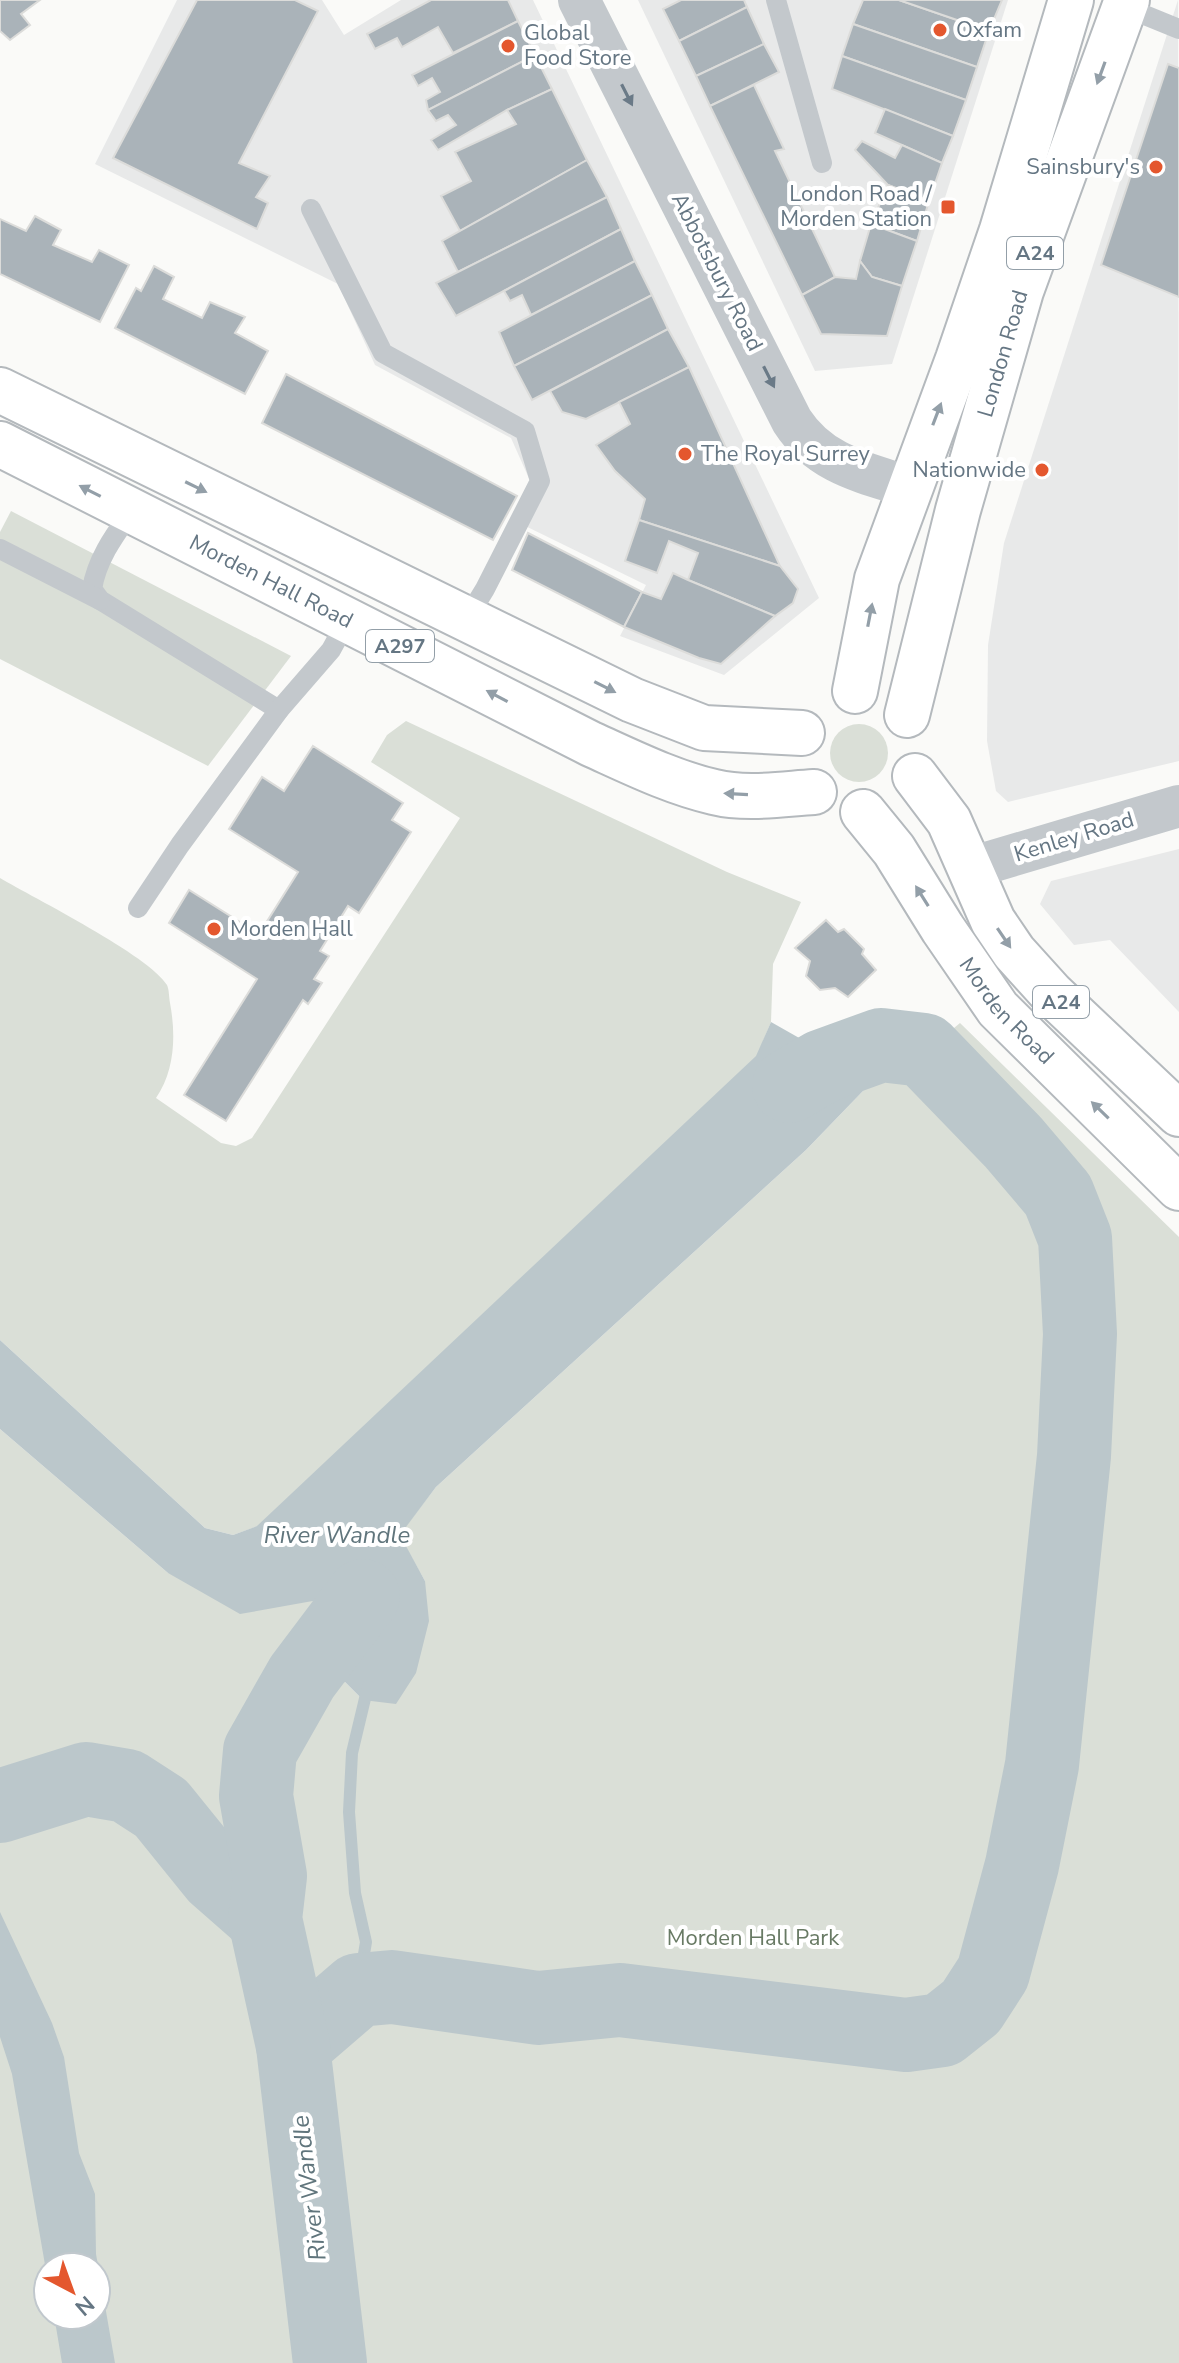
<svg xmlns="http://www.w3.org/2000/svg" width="1179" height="2363" font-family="'Nunito Sans',sans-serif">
<rect width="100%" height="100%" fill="#fafaf8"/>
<!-- built -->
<g fill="#e8e9e9">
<path d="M177,0H322L344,35L401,0H533L819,598L724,675L620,636L646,585L511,519L531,483L511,438L375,365L338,284L95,164Z"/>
<path d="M638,0H1008L892,364L815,371Z"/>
<path d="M1178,0L1179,761L1008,802L996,791L987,741L988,645L1004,543Z"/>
<path d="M1179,849V1012L1110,940L1074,945L1040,904L1051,881Z"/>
</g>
<!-- green -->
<g fill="#dadfd7" fill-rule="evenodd">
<path d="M11,511L291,656L208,766L0,659V532Z"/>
<path d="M406,721L727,872L801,902L773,964L771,1022L757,1056L258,1526L233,1535L205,1528L0,1340V878C34,898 150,956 167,985C169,989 169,997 170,1003C176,1035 175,1070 156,1098L221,1143L236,1146L252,1138L460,818L371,762L387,735Z"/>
<circle cx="859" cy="753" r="29"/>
<path d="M960,1023L1179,1237V2363H0V1429L168,1573L336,1596L295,1661L345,1682L363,1700L425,1581L399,1535L436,1487L806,1150L891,1062L936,1043ZM48,2267H96V2315H48Z"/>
</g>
<!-- water -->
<g fill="#bbc7cb">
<path d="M771,1022L831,1056L881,1045L891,1062L806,1150L436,1487L400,1535L425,1581L429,1621L416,1673L396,1704L363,1700L345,1682L328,1689L302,1677L294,1661L335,1597L240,1614L168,1573L0,1429V1340L205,1528L233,1535L257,1526L756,1056Z"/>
<path d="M0,1912L52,2023L64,2057L79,2153L95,2194L96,2254L115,2363H62L54,2315H96V2267H48V2282L12,2074L0,2037Z"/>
</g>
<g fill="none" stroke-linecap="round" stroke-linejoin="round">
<!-- stream -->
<path stroke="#bbc7cb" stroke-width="12" d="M358,1990L366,1942L355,1893L349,1812L352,1753L368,1686"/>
<!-- river -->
<g stroke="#bbc7cb" stroke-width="74">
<path d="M0,1806L86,1779L127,1786L161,1808L216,1876L265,1919"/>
<path d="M293,2046L358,1990L392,1987L538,2008L620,2000L906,2035L942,2030L971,2007L993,1973L1022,1865L1042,1765L1074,1456L1080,1334L1075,1238L1058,1195L1013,1142L924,1050L881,1045L823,1066L789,1086"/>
<path d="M330,2363L293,2046L265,1919L270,1876L256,1796L260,1751L302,1677L363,1596"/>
</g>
</g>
<!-- building -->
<g fill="#aab3b9" stroke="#dcdcda" stroke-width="2">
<path d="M0,0H40L21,14L30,25L10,40L0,31Z"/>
<path d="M197,0H295L318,11L239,163L270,176L256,197L268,203L257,229L113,158Z"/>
<path d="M431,0H508L518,21L453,53L438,27L402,47L397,38L375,49L367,34Z"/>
<path d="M681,0H744L747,7L679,41L663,9Z"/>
<path d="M863,0H899L989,31L977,67L853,24Z"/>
<path d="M899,0H1002L989,31Z"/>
<path d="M747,7L764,44L696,76L679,41Z"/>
<path d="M518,21L535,55L428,110L426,100L440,92L432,78L418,86L412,75Z"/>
<path d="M853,24L977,67L966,100L842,56Z"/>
<path d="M764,44L779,72L710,106L696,76Z"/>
<path d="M535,55L552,89L507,110L438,150L431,140L456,125L448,115L436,121L428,110Z"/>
<path d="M842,56L966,100L953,136L832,89Z"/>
<path d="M1168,64L1179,68V297L1101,265Z"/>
<path d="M754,85L784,149L775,151L835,277L802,295L710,106Z"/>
<path d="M552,89L587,160L460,231L441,196L471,181L455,152L516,124L507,110Z"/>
<path d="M885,109L953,136L942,163L875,133Z"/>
<path d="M862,141L895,158L902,145L942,163L929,201L888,185L855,150Z"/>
<path d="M587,160L607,197L458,272L442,241Z"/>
<path d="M888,185L929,201L917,241L871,224Z"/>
<path d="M607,197L621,229L456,316L436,283Z"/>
<path d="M35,216L61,230L53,245L92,262L99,250L129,265L100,322L0,274V219L26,231Z"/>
<path d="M871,224L917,241L902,286L872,277L860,261Z"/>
<path d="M621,229L635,261L531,315L522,295L510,301L504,291Z"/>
<path d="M635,261L652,295L514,366L499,332Z"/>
<path d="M860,261L872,277L902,286L887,336L821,334L802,295L835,277L856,279Z"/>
<path d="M154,266L174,277L163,299L202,318L210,302L245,317L235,333L268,351L245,394L115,328L136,288L141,291Z"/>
<path d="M652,295L668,329L532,400L514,366Z"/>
<path d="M668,329L689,367L586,419L562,412L550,391Z"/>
<path d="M689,367L780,566L639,520L645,499L615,471L596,445L630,424L619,402Z"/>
<path d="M286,374L517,496L493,540L262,423Z"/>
<path d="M639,520L780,566L798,589L793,603L775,616L688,580L698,553L669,541L657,573L625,561Z"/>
<path d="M528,533L642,592L624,627L512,570Z"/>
<path d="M673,573L688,580L775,616L721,664L699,658L624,627L642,592L661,599Z"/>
<path d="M313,746L403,803L392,820L411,832L359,913L348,906L320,951L329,956L314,979L322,983L308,1004L303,1000L226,1121L184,1095L257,979L169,923L189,890L259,934L298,872L229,829L262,777L284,791Z"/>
<path d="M826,920L838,932L844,929L864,949L862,954L876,970L848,997L835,988L820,990L806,976L810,961L795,948Z"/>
</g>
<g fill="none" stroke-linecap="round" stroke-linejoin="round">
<!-- trunk casing -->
<g stroke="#b4b9bd" stroke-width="48">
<g id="trunk">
<path d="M0,390L632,700L704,728L802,733"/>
<path id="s1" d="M0,444L591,744C631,762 671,782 714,792C746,800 782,794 814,792"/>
<path d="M855,691L877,579L958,359L1002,230L1071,0"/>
<path id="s2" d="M907,715L958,510L1021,291L1127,0"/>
<path d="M915,776L949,821L993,921L1014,952L1052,994L1179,1114"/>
<path id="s3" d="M863,812L894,850L943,929L998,1009L1179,1188"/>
</g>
</g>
<!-- service -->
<g stroke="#c3c8cc" stroke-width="20">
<path d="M776,0L822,163"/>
<path d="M1125,7L1179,29"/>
<path d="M311,209L383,353L525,431L540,481L485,589L466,620"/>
<path d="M131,512C114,536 97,559 92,589L100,600L279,710"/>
<path d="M0,549L100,600"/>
<path d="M138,908L180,845L279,710L331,650L348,619"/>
</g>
<!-- minor -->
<g stroke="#c3c8cc" stroke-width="42">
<path d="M579,0L792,421C820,464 862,472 909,487"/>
<path d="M970,868L1179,806"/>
</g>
<!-- trunk -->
<use href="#trunk" stroke="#fff" stroke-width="44"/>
</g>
<!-- one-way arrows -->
<defs><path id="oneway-solid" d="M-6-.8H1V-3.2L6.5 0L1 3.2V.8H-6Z" transform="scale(2)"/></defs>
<g fill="#939fa8">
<use href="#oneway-solid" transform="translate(1101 73) rotate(110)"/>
<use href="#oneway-solid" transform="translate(937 414) rotate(-69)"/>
<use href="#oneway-solid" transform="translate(196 487) rotate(26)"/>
<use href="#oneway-solid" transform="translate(90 491) rotate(-153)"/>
<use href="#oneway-solid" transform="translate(870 615) rotate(-79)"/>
<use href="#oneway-solid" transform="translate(605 687) rotate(27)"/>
<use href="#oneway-solid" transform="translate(497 696) rotate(-152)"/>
<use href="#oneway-solid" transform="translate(736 794) rotate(-177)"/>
<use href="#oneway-solid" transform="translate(922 896) rotate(-122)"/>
<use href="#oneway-solid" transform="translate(1004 938) rotate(56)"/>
<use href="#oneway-solid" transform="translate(1100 1110) rotate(-136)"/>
</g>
<g fill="#6a7a87">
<use href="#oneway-solid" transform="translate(627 95) rotate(63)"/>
<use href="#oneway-solid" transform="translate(769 377) rotate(63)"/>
</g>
<!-- markers -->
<g fill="#e4572e" stroke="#fff" stroke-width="3">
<circle cx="940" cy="30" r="8"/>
<circle cx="508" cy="46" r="8"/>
<circle cx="1156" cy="167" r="8"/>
<rect x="940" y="199" width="16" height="16" rx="4"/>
<circle cx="685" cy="454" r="8"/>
<circle cx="1042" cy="470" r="8"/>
<circle cx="214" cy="929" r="8"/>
</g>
<g text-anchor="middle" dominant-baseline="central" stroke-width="8" stroke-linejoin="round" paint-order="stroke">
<!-- shield labels -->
<g fill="#fff" stroke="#939fa8" stroke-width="2">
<rect x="1007" y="237" width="56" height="32" rx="6"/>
<rect x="366" y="630" width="68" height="32" rx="6"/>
<rect x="1033" y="986" width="56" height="32" rx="6"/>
</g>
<g font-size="20" font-weight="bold" fill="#657683">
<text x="1035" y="253">A24</text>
<text x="400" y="646">A297</text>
<text x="1061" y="1002">A24</text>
</g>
<!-- poi labels -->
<g font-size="22" fill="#657683" stroke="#fff" text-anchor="start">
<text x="956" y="30">Oxfam</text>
<text x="524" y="33">Global<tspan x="524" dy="25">Food Store</tspan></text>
<text x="1140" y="167" text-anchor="end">Sainsbury's</text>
<text x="932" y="194" text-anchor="end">London Road /<tspan x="932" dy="25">Morden Station</tspan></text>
<text x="701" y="454">The Royal Surrey</text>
<text x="1026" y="470" text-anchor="end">Nationwide</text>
<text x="230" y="929">Morden Hall</text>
</g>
<!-- street labels -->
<g font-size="22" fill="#657683" stroke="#fff">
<text transform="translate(717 272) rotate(63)">Abbotsbury Road</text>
<text stroke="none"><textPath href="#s2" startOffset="374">London Road</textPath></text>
<text stroke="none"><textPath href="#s1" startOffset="304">Morden Hall Road</textPath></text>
<text transform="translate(1074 837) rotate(-17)">Kenley Road</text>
<text stroke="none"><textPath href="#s3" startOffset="246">Morden Road</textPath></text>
</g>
<!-- park labels -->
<g font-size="22" fill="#687a64" stroke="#fff">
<text x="753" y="1938">Morden Hall Park</text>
</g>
<!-- water labels -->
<g font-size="24" font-style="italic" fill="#60757c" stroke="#fff">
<text x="337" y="1535">River Wandle</text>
<text transform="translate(309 2188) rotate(-97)">River Wandle</text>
</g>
</g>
<!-- north arrow -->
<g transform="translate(72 2291) rotate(139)"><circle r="38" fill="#ffffff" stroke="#c1c8cd" stroke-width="2"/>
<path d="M0-6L14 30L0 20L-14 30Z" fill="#e4572e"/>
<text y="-12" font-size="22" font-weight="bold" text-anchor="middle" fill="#657683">N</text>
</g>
</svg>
